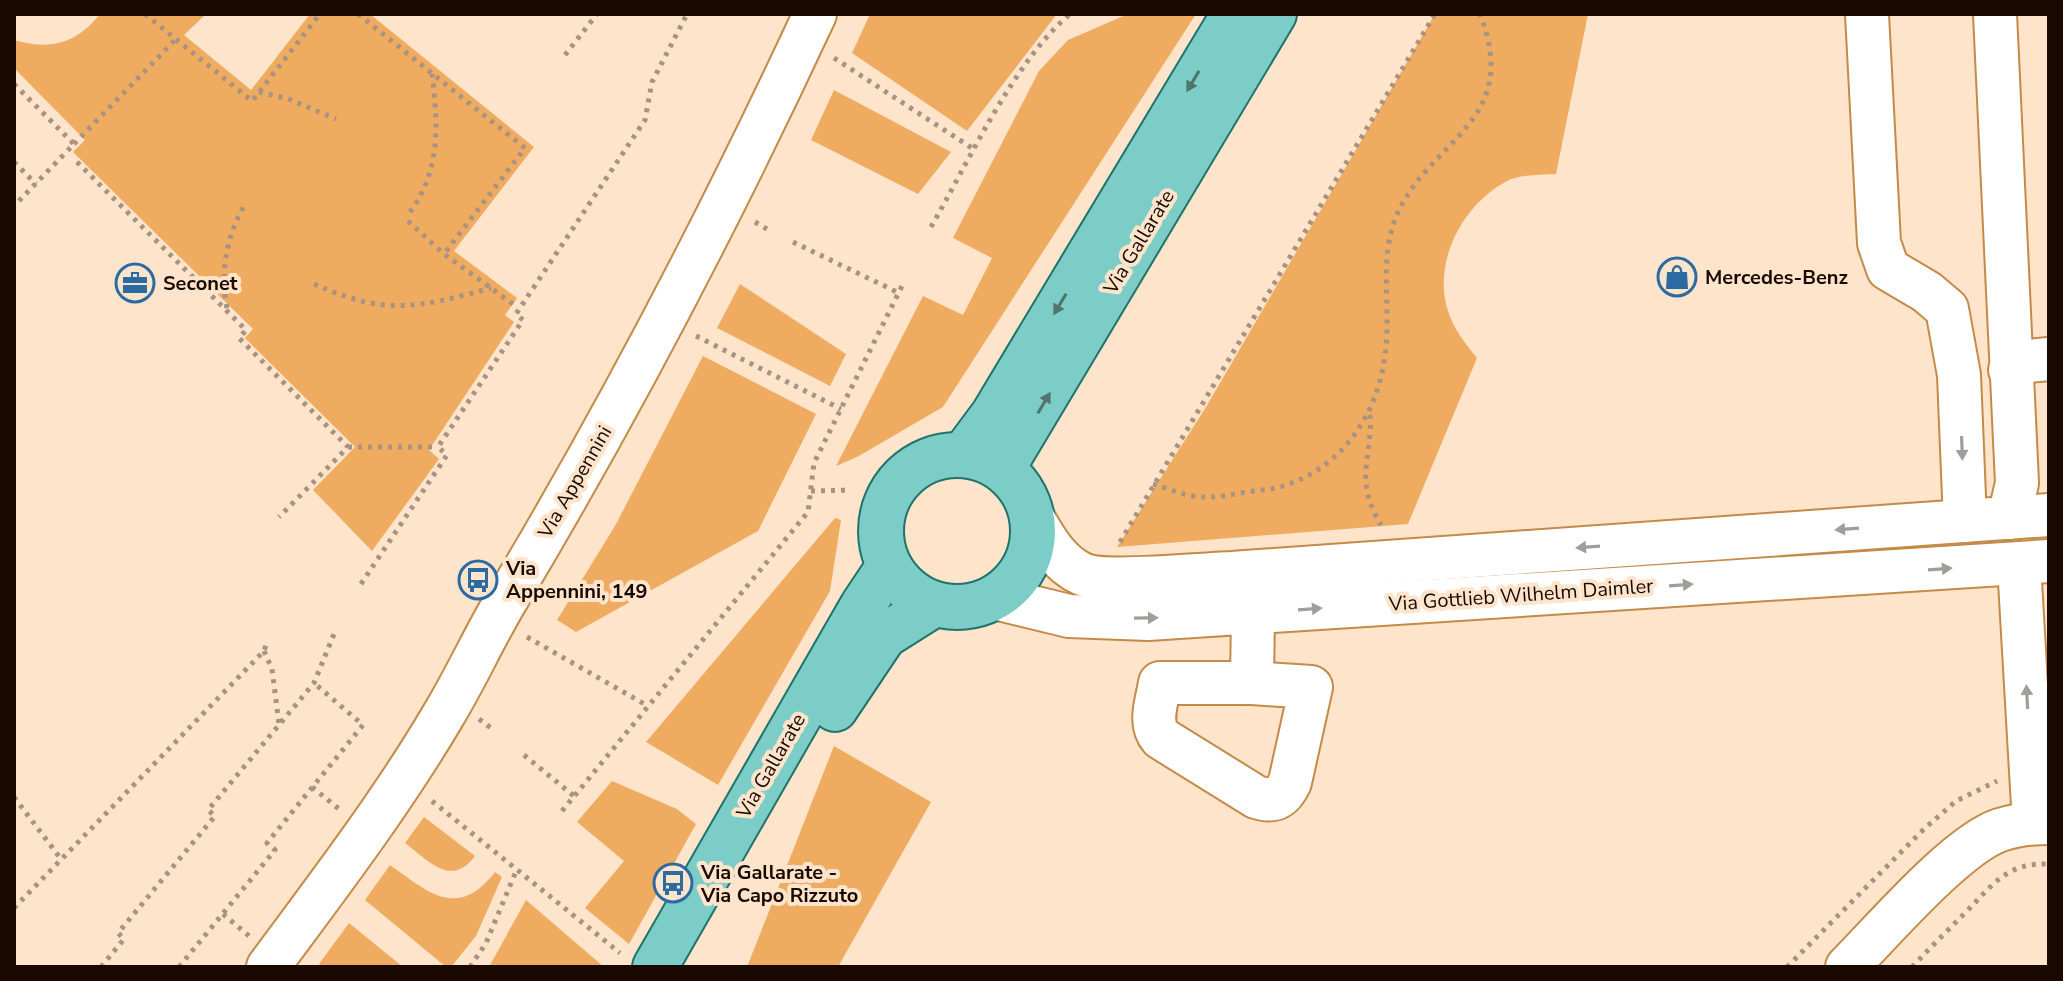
<svg xmlns="http://www.w3.org/2000/svg" width="2063" height="981" font-family="'Nunito Sans',sans-serif">
<rect width="100%" height="100%" fill="#fde4cb"/>
<!-- green -->
<g fill="#efac61">
<path d="M100,14H206L184,35L251,90L310,14H370L534,147L454,251L517,298L505,315L514,322L429,450L439,459L372,551L313,490L355,447L245,338L253,329L73,152L85,140L14,68V40C51,51 77,43 100,14Z"/>
<path d="M870,14H1057L967,131L852,53Z"/>
<path d="M1128,14H1196L943,407L857,457L836,466L923,296L963,315L992,258L953,238L1039,71L1068,40Z"/>
<path d="M1435,14H1588L1556,174C1540,175 1521,174 1507,181C1463,204 1432,262 1448,311C1454,330 1465,343 1477,358L1408,524L1117,547L1206,407Z"/>
<path d="M834,90L951,152L918,194L811,140Z"/>
<path d="M740,284L846,354L830,386L717,328Z"/>
<path d="M703,356L816,414L758,531L576,632L557,620L615,526Z"/>
<path d="M835,518L841,520L830,591L718,785L646,742Z"/>
<path d="M834,746L931,802L838,967H747Z"/>
<path d="M612,781L677,809L696,824L629,944L585,908L624,861L577,822Z"/>
<path d="M424,817L475,856C451,888 429,861 405,843Z"/>
<path d="M390,865C429,893 458,920 495,872L502,877L476,936L451,967H446L365,900Z"/>
<path d="M526,900L604,967H489Z"/>
<path d="M349,923L403,967H322L319,964Z"/>
</g>
<g fill="none" stroke-linecap="round" stroke-linejoin="round">
<!-- minor casing -->
<g stroke="#c48a48" stroke-width="46">
<g id="minor">
<path d="M1867,14L1879,243L1888,269L1927,292L1947,309L1959,375L1965,521"/>
<path d="M1995,14L2017,483L2009,518"/>
<path d="M2010,370L2029,361L2049,359"/>
<path d="M1033,518C1045,539 1058,563 1082,574C1105,584 1202,574 1232,573L2049,515"/>
<path d="M2019,564L2034,823"/>
<path d="M995,598L1069,616L1148,619L2049,561"/>
<path d="M1160,683H1252L1311,687L1290,782C1282,799 1274,803 1256,797L1161,738C1148,723 1157,702 1160,683Z"/>
<path d="M1252,683L1253,612"/>
<path d="M268,967C328,886 393,801 444,714C467,676 485,635 508,597C621,408 722,214 815,14"/>
<path d="M1847,967C1882,932 1956,845 2000,830C2015,825 2033,823 2049,823"/>
</g>
</g>
<!-- major casing -->
<g stroke="#217269" stroke-width="48">
<g id="major">
<path d="M964,454L993,415L1234,14"/>
<circle cx="957" cy="531" r="76"/>
<path d="M1002,469L1274,14"/>
<path d="M835,709L884,636L933,605"/>
<path d="M655,967L863,605L889,566"/>
</g>
</g>
<!-- path -->
<g stroke="#a99380" stroke-width="5" stroke-dasharray="4 6" stroke-linecap="butt">
<path d="M145,14L252,101L320,14"/>
<path d="M358,14L525,148L444,254"/>
<path d="M565,55L597,14"/>
<path d="M834,58L975,150"/>
<path d="M14,84L74,144L14,206"/>
<path d="M259,92L289,99L336,119"/>
<path d="M74,144L176,39"/>
<path d="M14,162L36,184"/>
<path d="M77,162L246,330L239,338L348,447L279,517"/>
<path d="M410,212C441,171 438,122 432,74"/>
<path d="M408,221L444,254L517,307"/>
<path d="M755,222L767,229"/>
<path d="M931,227C968,163 1014,61 1070,14"/>
<path d="M793,242L899,293"/>
<path d="M314,284C385,316 418,308 491,288"/>
<path d="M227,308C220,272 226,238 244,206"/>
<path d="M696,336L841,409"/>
<path d="M1370,415C1373,441 1361,469 1368,495C1370,505 1376,516 1381,525"/>
<path d="M348,447H438"/>
<path d="M1153,484C1166,488 1180,494 1193,496C1212,499 1229,495 1247,492C1259,490 1272,490 1283,486C1342,468 1378,414 1385,355C1392,310 1378,262 1396,217C1428,139 1523,124 1480,14"/>
<path d="M811,491L851,490"/>
<path d="M1120,542L1435,14"/>
<path d="M361,584L447,455L438,447L523,320L516,314L645,120L652,82L687,14"/>
<path d="M527,637L648,706"/>
<path d="M264,651L272,669L279,724"/>
<path d="M479,719L491,728"/>
<path d="M524,755L574,796"/>
<path d="M312,787L339,809"/>
<path d="M14,797L61,859"/>
<path d="M432,801L620,953"/>
<path d="M562,811L808,512L814,463L902,286"/>
<path d="M14,908L264,651L266,645"/>
<path d="M223,914L249,936"/>
<path d="M101,967L124,939L118,933L215,816L208,810L314,683L334,634"/>
<path d="M179,967L275,850L267,843L363,725L314,683"/>
<path d="M470,967L486,943L517,869"/>
<path d="M1787,967L1924,829L1956,801L1997,781"/>
<path d="M1912,967C1929,949 1947,931 1965,913C1992,886 2006,862 2049,864"/>
</g>
<!-- minor -->
<use href="#minor" stroke="#fff" stroke-width="42"/>
<!-- major -->
<use href="#major" stroke="#7ccdc7" stroke-width="44"/>
</g>
<!-- one-way arrows -->
<defs><path id="oneway-solid" d="M-6-.8H1V-3.2L6.5 0L1 3.2V.8H-6Z" transform="scale(2)"/></defs>
<g fill="#50756d">
<use href="#oneway-solid" transform="translate(1193 81) rotate(121)"/>
<use href="#oneway-solid" transform="translate(1060 304) rotate(121)"/>
<use href="#oneway-solid" transform="translate(1044 403) rotate(-59)"/>
</g>
<g fill="#a39d99">
<use href="#oneway-solid" transform="translate(1962 448) rotate(88)"/>
<use href="#oneway-solid" transform="translate(1847 529) rotate(176)"/>
<use href="#oneway-solid" transform="translate(1588 547) rotate(176)"/>
<use href="#oneway-solid" transform="translate(1940 569) rotate(-4)"/>
<use href="#oneway-solid" transform="translate(1681 585) rotate(-4)"/>
<use href="#oneway-solid" transform="translate(1310 609) rotate(-4)"/>
<use href="#oneway-solid" transform="translate(1146 618) rotate(-1)"/>
<use href="#oneway-solid" transform="translate(2027 697) rotate(-93)"/>
</g>
<!-- icons -->
<defs>
<g id="shop-ring" transform="scale(2)"><circle r="9.5" fill="#fde4cb" stroke="#2b6ba1" stroke-width="1.5"/><path d="M-5-2.5h2.3a2.7 3.5 0 0 1 5.4 0H5L5.5 6h-11ZM-1.5-2.5h3a1.5 2.3 0 0 0-3 0Z" fill="#2b6ba1"/></g>
<g id="office-ring" transform="scale(2)"><circle r="9.5" fill="#fde4cb" stroke="#2b6ba1" stroke-width="1.5"/><path d="M-6-3h4V-5.5h4V-3h4V5H-6ZM-1-4.5V-3h2v-1.5ZM-6 0V1H6V0Z" fill="#2b6ba1"/></g>
<g id="bus-ring" transform="scale(2)"><circle r="9.5" fill="#fde4cb" stroke="#2b6ba1" stroke-width="1.5"/><path d="M-5-6H5V4H4V6H2V4H-2V6H-4V4H-5ZM-3.5-4V0h7V-4ZM-3.5 1.2v1.5H-2V1.2ZM2 1.2v1.5H3.5V1.2Z" fill="#2b6ba1"/></g>
</defs>
<g fill-rule="evenodd">
<use href="#shop-ring" x="1677" y="277"/>
<use href="#office-ring" x="135" y="283"/>
<use href="#bus-ring" x="478" y="580"/>
<use href="#bus-ring" x="673" y="883"/>
</g>
<g text-anchor="middle" dominant-baseline="central" stroke-width="8" stroke-linejoin="round" paint-order="stroke">
<!-- street labels -->
<g font-size="20" fill="#1a0900" stroke="#fde4cb">
<text transform="translate(1139 242) rotate(-59)">Via Gallarate</text>
<text transform="translate(575 482) rotate(-60)">Via Appennini</text>
<text transform="translate(1521 595) rotate(-4)">Via Gottlieb Wilhelm Daimler</text>
<text transform="translate(771 766) rotate(-60)">Via Gallarate</text>
</g>
<!-- poi labels -->
<g font-size="20" font-weight="bold" fill="#1a0900" stroke="#fde4cb" text-anchor="start">
<text x="1705" y="277">Mercedes-Benz</text>
<text x="163" y="283">Seconet</text>
<text x="506" y="568">Via<tspan x="506" dy="23">Appennini, 149</tspan></text>
<text x="701" y="872">Via Gallarate -<tspan x="701" dy="23">Via Capo Rizzuto</tspan></text>
</g>
</g>
<!-- border -->
<rect width="2063" height="981" fill="none" stroke="#1a0900" stroke-width="32"/>
</svg>
